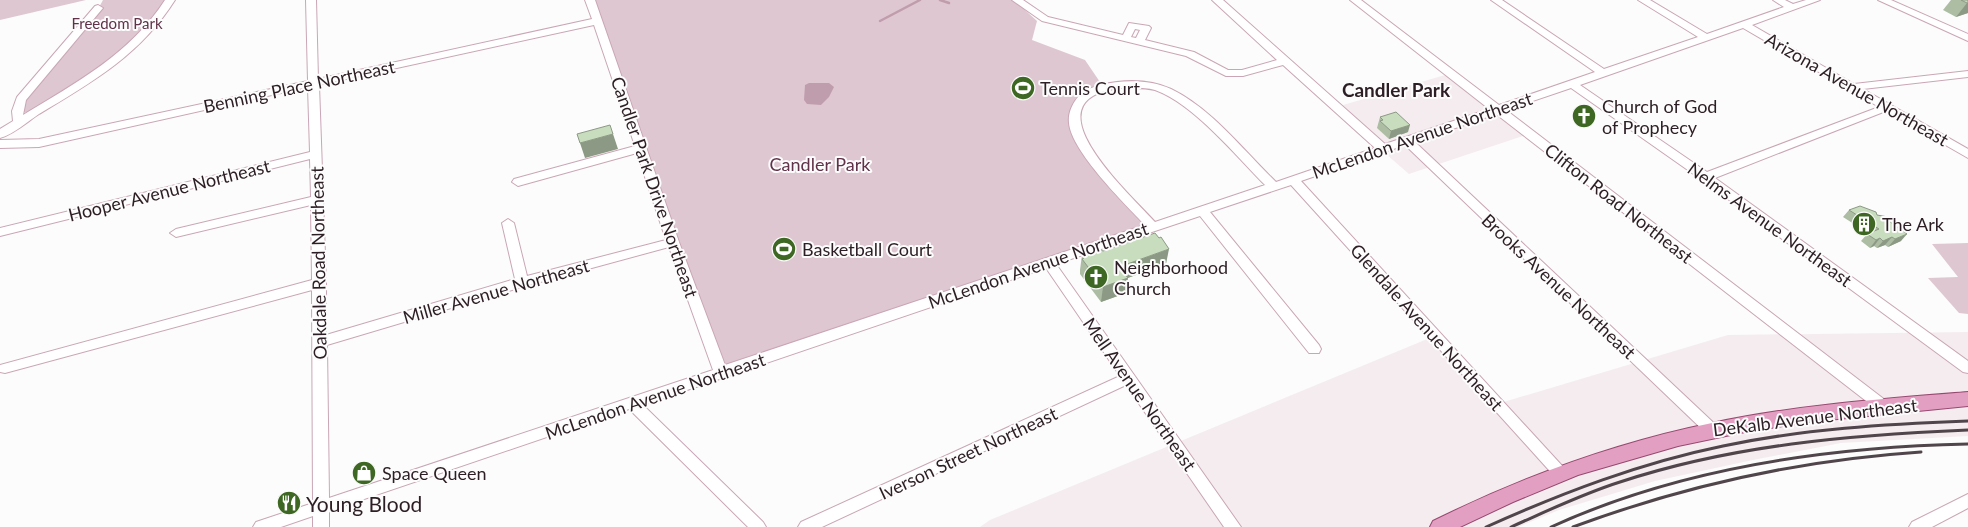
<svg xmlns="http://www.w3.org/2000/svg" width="1968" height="527" font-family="Lato,sans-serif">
<rect width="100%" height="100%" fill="#fcfcfc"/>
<!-- built -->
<g fill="#f5ecef">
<path d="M1445,75L1526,135L1409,174L1333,108Z"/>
<path d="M1968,332V436L1841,443L1753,460L1655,481L1559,510L1518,527H980L990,520L1437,335L1497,404L1728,335Z"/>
</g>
<!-- green -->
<g fill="#dec7d1">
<path d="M0,0H86L0,20Z"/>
<path d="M103,0H166L157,20L105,63L28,113L23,112L22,106L27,99L89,26Z"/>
<path d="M587,0H1014L1037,21L1032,40L1085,60L1102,85L1078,99L1075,135L1149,224L717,372Z"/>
<path d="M1968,243V314L1959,313L1928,278L1958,277L1932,244Z"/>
</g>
<!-- water -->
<path fill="#c09dac" d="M809,83H829L834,87L829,97L821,105L807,104L804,100L805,85Z"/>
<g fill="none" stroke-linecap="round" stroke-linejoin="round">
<!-- stream -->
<g stroke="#c09dac" stroke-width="2.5">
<path d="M940,0L949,3"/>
<path d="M880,21L920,0"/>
</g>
<!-- minor casing -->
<g stroke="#caa6b5" stroke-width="2">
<g id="minor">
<path d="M165,0H175C141,54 93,82 39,114C27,122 14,134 0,138V129L13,121L12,111L17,97L95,6L98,5L103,8L26,100L23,115C76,83 131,53 165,0Z"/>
<path d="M306,0H316L318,79L592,19L585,0H595L679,242L725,365L1145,225C1125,204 1071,151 1069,123C1068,115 1071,107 1075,101C1081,92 1090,88 1100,85C1122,80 1149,79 1171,89C1212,109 1243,150 1276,182L1375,148L1283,65L1243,76H1226L1186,56L1042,21L1012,0H1023L1048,17L1123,35L1129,23L1149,26L1151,28L1145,40L1194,52L1228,70H1242L1277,60L1212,0H1223L1385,144L1489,109L1350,0H1361L1499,105L1595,72L1491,0H1502L1604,69L1698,37L1638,0H1650L1707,34L1784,7L1773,0H1785L1793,4L1806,0H1820L1752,25L1854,84L1968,71V77L1863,89L1968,149V158L1886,111L1715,178L1968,361V373L1963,372L1702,180L1571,88L1506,110L1889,403L1891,407L1889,411L1884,413L1879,411L1496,114L1415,142L1717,426L1719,430L1717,434L1712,436L1707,434L1405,145L1301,181L1566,470L1568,474L1566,478L1561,480L1556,478L1291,185L1210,212L1319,345L1321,349L1319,353H1309L1200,216L1056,264L1241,527H1224L1126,385L822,527H798L801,522L1120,376L1046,268L643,405L763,522L766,527H748L629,409L329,511V527H313V516L281,527H253L256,522L313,503L312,290L5,373L0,372V365L312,280L311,205L176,237L170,233L176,229L311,197L310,159L0,236V228L310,152L308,87L39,147L0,148V140L39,139L308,81ZM594,25L635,146L514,179L512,182L518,186L637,153L666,240L527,276L514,223L508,219L502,223L515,279L326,335V283L319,85ZM1743,28L1879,107L1707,172L1580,85ZM1135,29L1140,30L1136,38L1131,37ZM1121,88C1132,88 1144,87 1155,90C1193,103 1237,157 1265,185L1155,222C1128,192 1024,99 1121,88ZM669,247L713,370L329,498L327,345L522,287Z"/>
<path d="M1878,0H1891L1968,34V41Z"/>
<path d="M1968,494V508L1932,527H1909L1912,522Z"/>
</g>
</g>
<!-- major casing -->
<g stroke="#97486f" stroke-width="2">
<path id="major" d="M1968,392V406L1808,422L1745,432L1678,446L1578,475L1513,502L1460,527H1430L1433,521C1522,477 1614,443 1712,423C1796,405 1882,399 1968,392Z"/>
</g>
<!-- minor -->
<use href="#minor" fill="#fff" fill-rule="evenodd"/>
<!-- major -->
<use href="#major" fill="#e39fc1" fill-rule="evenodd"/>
<!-- rail -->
<g stroke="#50454a" stroke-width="3">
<path d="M1486,527C1562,493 1640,463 1723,446C1803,429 1886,424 1968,421"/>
<path d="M1511,527C1547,511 1582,494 1620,482C1732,445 1850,435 1968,430"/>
<path d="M1551,527C1680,468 1827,447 1968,444"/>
<path d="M1573,527C1686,485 1800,460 1921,452"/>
</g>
</g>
<!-- wall -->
<g fill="#acbda3">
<path d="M1951,0H1968V13L1956,17L1943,10Z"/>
<path d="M1380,117L1408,132L1389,139L1377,128Z"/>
<path d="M1849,210L1877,215L1886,219L1901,241L1888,247L1885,245L1877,248L1874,246L1870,248L1861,241L1868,233L1843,217Z"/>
<path d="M1103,251L1166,264L1127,278L1126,293L1101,302L1080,274V270L1082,255Z"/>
</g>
<!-- shaded-wall -->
<g fill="#8c9a85">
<path d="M1967,3H1968V13L1956,17Z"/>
<path d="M1410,125L1408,132L1389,139L1391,131Z"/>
<path d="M613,134L618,149L585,158L580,143Z"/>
<path d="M1907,234L1901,241L1888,247L1895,239Z"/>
<path d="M1892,237L1885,245L1877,248L1883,241Z"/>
<path d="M1880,238L1874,246L1870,248L1876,240Z"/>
<path d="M1169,249L1166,264L1117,282L1119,267Z"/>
<path d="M1128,278L1126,293L1101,302L1103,287Z"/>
</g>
<!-- building -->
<g fill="#c8dcbe" stroke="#8c9a85">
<path d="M1961,0H1968V3H1967Z"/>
<path d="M1396,112L1410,125L1391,131L1380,121L1383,120L1380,117Z"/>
<path d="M610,125L613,134L580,143L577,134Z"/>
<path d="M1860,206L1876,212L1877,215L1888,217L1886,219L1907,234L1895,239L1892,237L1883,241L1880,238L1876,240L1867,234L1879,229L1849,210Z"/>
<path d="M1155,233L1159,238L1161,237L1169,249L1119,267L1128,278L1103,287L1082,259L1084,258L1082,255L1099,249L1103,251Z"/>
</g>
<!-- icons -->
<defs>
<g id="stadium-disc" transform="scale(1.25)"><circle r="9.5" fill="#3d6723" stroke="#fcfcfc"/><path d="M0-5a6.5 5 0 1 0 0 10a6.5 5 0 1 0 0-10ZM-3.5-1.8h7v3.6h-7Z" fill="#fff"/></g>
<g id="church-disc" transform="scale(1.25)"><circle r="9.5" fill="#3d6723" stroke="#fcfcfc"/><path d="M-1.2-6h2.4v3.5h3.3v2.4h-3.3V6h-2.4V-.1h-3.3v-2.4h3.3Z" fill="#fff"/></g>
<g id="building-disc" transform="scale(1.25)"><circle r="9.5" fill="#3d6723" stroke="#fcfcfc"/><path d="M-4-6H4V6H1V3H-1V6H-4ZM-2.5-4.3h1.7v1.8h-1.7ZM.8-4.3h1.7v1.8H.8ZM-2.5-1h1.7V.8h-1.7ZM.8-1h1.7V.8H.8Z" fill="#fff"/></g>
<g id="shop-disc" transform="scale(1.25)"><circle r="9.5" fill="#3d6723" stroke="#fcfcfc"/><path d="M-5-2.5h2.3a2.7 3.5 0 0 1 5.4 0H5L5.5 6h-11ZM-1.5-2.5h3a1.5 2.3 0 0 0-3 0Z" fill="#fff"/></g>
<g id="restaurant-disc" transform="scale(1.25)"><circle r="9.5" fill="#3d6723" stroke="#fcfcfc"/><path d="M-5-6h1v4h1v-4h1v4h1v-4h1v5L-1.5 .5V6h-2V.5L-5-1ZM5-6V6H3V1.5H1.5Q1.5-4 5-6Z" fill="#fff"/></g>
</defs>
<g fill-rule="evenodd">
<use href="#stadium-disc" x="1023" y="88"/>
<use href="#church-disc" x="1584" y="116"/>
<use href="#building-disc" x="1864" y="224"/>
<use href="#stadium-disc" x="784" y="249"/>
<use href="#church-disc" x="1096" y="277"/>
<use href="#shop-disc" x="364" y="473"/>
<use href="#restaurant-disc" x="289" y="503"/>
</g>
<g text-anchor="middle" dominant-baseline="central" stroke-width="4" stroke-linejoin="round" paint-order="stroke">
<!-- far-park labels -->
<g font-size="15" fill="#603148" stroke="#fcfcfc">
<text x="117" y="23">Freedom Park</text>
</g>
<!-- street labels -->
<g font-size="18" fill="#2c1e24" stroke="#fcfcfc">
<text transform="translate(299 86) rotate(-12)">Benning Place Northeast</text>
<text transform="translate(1857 89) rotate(30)">Arizona Avenue Northeast</text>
<text transform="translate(1422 135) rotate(-19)">McLendon Avenue Northeast</text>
<text transform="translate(655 187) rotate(71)">Candler Park Drive Northeast</text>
<text transform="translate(169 190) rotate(-14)">Hooper Avenue Northeast</text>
<text transform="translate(1619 203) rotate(38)">Clifton Road Northeast</text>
<text transform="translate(1770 224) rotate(36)">Nelms Avenue Northeast</text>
<text transform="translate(318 263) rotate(-91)">Oakdale Road Northeast</text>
<text transform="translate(1038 265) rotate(-19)">McLendon Avenue Northeast</text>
<text transform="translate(1559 286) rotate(43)">Brooks Avenue Northeast</text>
<text transform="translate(496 291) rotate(-16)">Miller Avenue Northeast</text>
<text transform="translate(1427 327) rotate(48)">Glendale Avenue Northeast</text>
<text transform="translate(1140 394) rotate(55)">Mell Avenue Northeast</text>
<text transform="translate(655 396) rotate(-19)">McLendon Avenue Northeast</text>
<text transform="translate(1815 417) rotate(-7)">DeKalb Avenue Northeast</text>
<text transform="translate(968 453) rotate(-25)">Iverson Street Northeast</text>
</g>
<!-- poi labels -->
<g font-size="18" fill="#2c1e24" stroke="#fcfcfc" text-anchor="start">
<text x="1040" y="88">Tennis Court</text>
<text x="1602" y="106">Church of God<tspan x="1602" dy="21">of Prophecy</tspan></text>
<text x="1882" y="224">The Ark</text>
<text x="802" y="249">Basketball Court</text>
<text x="1114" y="267">Neighborhood<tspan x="1114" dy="21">Church</tspan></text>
<text x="382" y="473">Space Queen</text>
</g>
<!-- park labels -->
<g font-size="18" fill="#603148" stroke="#fcfcfc">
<text x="820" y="164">Candler Park</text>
</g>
<!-- neighbourhood labels -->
<g font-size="19" font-weight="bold" fill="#2c1e24" stroke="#fcfcfc">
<text x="1396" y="89">Candler Park</text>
</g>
<!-- near-poi labels -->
<g font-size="21" fill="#2c1e24" stroke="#fcfcfc" text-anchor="start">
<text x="306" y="503">Young Blood</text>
</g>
</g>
</svg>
